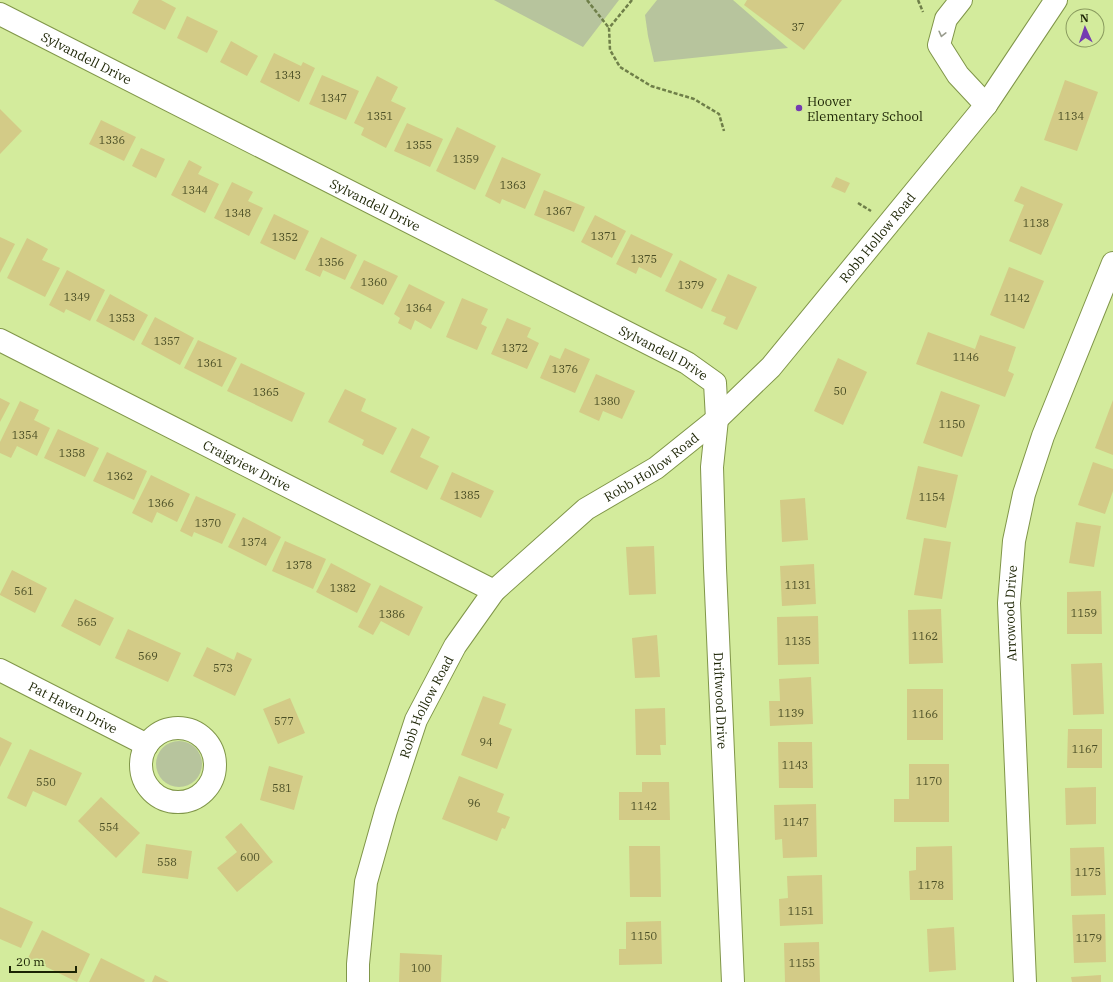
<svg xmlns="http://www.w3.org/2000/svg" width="1113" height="982" font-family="'IBM Plex Serif',serif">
<rect width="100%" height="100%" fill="#d3eb9c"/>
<!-- green -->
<g fill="#b7c49d">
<path d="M494,0H619L583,47Z"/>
<path d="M657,0H733L788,48L654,62L648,36L645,15Z"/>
<circle cx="179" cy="764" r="23"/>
</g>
<!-- building -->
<g fill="#d3cb87">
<path d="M139,0H161L176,8L165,30L132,13Z"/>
<path d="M747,0H842L804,50L744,5Z"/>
<path d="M187,16L218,31L207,53L177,38Z"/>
<path d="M231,41L258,56L247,76L220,62Z"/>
<path d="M274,53L301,66L303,62L315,68L299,102L260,82Z"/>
<path d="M322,75L359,91L346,120L309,104Z"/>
<path d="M377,76L398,87L391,101L406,108L386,148L361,135L364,128L354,123Z"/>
<path d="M1065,80L1098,92L1077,151L1044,140Z"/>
<path d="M0,109L22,131L0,154Z"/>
<path d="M101,120L136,137L124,161L89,144Z"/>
<path d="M407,123L443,139L430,167L394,151Z"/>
<path d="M457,127L496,146L475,190L436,171Z"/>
<path d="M141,148L165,159L156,178L132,166Z"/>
<path d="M502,157L541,174L525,209L502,199L500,204L485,196Z"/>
<path d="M189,160L202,167L198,174L219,184L205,213L171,195Z"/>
<path d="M836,177L850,183L845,193L831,187Z"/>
<path d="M232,182L253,192L248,201L263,208L249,236L214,218Z"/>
<path d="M1021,186L1063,204L1041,255L1009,241L1024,205L1014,201Z"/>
<path d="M544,190L585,207L574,232L534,215Z"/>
<path d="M274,214L309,231L295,260L260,243Z"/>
<path d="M595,215L626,231L612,258L581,242Z"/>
<path d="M631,234L673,254L661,278L639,267L636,274L616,264Z"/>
<path d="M0,237L15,244L0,273Z"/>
<path d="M321,237L357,255L345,280L323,270L320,277L305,270Z"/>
<path d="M27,238L48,249L42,260L60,268L45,297L7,278Z"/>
<path d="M364,260L398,276L383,305L350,288Z"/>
<path d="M680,260L717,279L702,309L665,291Z"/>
<path d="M1009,267L1044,281L1024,329L990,315Z"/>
<path d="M67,270L105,290L90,321L66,309L64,313L49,305Z"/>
<path d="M728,274L757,287L737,330L723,324L726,317L711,311Z"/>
<path d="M409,284L445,302L431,329L415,320L411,330L398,323L400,318L394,314Z"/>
<path d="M110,294L148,315L134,341L96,321Z"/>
<path d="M462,298L488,309L481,324L487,327L477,350L446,337Z"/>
<path d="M155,317L194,338L180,365L141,344Z"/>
<path d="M507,318L531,328L527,337L539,343L527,369L491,354Z"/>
<path d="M928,332L975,349L980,335L1016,347L1008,371L1014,374L1005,397L916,364Z"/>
<path d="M198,340L237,358L222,387L184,368Z"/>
<path d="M565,348L590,359L575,393L540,378L550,355L560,359Z"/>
<path d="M838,358L867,372L843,425L814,411Z"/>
<path d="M241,363L305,393L292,422L227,391Z"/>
<path d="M596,374L635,391L622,419L603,411L599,421L579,412Z"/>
<path d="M345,389L366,399L361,411L397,428L383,455L362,445L364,440L328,422Z"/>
<path d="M941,391L980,405L962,457L923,443Z"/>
<path d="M0,398L10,403L0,422Z"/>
<path d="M1113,400V455L1095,448Z"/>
<path d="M20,401L39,410L34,420L50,428L37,456L17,446L11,458L0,453V442Z"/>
<path d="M412,428L430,437L420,457L439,466L427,490L390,472Z"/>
<path d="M58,429L99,448L85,477L44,458Z"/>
<path d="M107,452L147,471L134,500L93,481Z"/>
<path d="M1093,462L1113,469V491L1105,514L1078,505Z"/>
<path d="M918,466L958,475L946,528L906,519Z"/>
<path d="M452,472L494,491L481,518L440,499Z"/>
<path d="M151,475L190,494L177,522L157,512L152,523L132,513Z"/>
<path d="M196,496L236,514L222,544L194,532L192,537L180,531Z"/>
<path d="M805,498L808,540L782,542L780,500Z"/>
<path d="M243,517L281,537L266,566L228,547Z"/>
<path d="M1076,522L1101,526L1094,567L1069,563Z"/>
<path d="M924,538L951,542L942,599L914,595Z"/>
<path d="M285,541L326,559L313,589L272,571Z"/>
<path d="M654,546L656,594L629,595L626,547Z"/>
<path d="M331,563L371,584L357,613L316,592Z"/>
<path d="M814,564L816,604L782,606L780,566Z"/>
<path d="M12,570L47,588L35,613L0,595V594Z"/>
<path d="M380,585L423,607L409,636L381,621L373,635L358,627Z"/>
<path d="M1101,591L1102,634H1067V592Z"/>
<path d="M75,599L114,618L100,646L61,626Z"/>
<path d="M941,609L943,663L909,664L908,610Z"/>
<path d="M818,616L819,664L778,665L777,617Z"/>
<path d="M128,629L181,653L168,682L115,658Z"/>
<path d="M657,635L660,677L635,678L632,638Z"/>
<path d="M207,647L234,660L237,652L252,659L235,696L193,676Z"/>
<path d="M1102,663L1104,714L1073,715L1071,664Z"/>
<path d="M811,677L813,724L770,726L769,701H780L779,679Z"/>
<rect x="907" y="689" width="36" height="51"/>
<path d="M483,696L506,704L499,724L512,729L497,769L461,755Z"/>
<path d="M290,698L305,733L278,744L263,709Z"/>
<path d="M665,708L666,745H660L661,755H636L635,709Z"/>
<path d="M1068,729H1102V768H1067Z"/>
<path d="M0,737L12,743L0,767Z"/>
<path d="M778,742H812L813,788H779Z"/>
<path d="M30,749L82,773L66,806L33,791L26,807L7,798Z"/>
<path d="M909,764H949V822H894V799H909Z"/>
<path d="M269,766L303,776L294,810L260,800Z"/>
<path d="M459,776L504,794L497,812L510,817L505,829L502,828L497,841L442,819Z"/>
<path d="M642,782H669L670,820H619V792H642Z"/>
<path d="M1096,787V824L1066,825L1065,788Z"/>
<path d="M101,797L140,833L116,858L78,821Z"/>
<path d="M816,804L817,857L783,858L782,839L775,840L774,805Z"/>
<path d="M241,823L273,862L237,892L217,868L237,852L225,837Z"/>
<path d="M146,844L192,851L188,879L142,873Z"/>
<path d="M629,846H660L661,897H630Z"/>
<path d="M952,846L953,900H910L909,871L916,870V847Z"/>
<path d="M1104,847L1106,895L1071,896L1070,848Z"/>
<path d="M822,875L823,924L780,926L779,899L788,898L787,876Z"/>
<path d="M0,907L33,922L21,948L0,939Z"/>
<path d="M1105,914L1106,962L1074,963L1072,915Z"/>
<path d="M661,921L662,964L619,965V949H626V922Z"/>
<path d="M954,927L956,970L929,972L927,929Z"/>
<path d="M42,930L90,954L77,982L28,958Z"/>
<path d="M819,942L820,982H785L784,943Z"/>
<path d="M400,953L442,955L441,982H399Z"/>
<path d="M101,958L145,980L144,982H89Z"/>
<path d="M155,975L169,982H152Z"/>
<path d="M1101,975V982H1072L1071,977Z"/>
</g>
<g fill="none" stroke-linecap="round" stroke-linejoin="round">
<!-- minor casing -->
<g stroke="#809649" stroke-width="24">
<g id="minor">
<path d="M961,0L946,19L939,45L958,75L986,105"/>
<path id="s1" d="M0,14L687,363L715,383L717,419L712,467L715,568L733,982"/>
<path id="s2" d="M0,340L494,591"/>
<path id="s3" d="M0,670L147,745"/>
<circle cx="178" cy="765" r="37"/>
<path id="s4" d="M358,982V964L366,882L386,811L416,720L455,646L494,591L586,509L656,468L717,419L771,367L986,105L1056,0"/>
<path id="s5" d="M1025,982L1009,603L1014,541L1024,494L1043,436L1113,263"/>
</g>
</g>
<!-- path -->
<g stroke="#6f7f49" stroke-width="2.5" stroke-dasharray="4 2" stroke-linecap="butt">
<path d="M587,0L609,28"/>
<path d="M632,0L609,28L610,50L620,67L651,86L694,99L719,114L724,131"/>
<path d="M918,0L923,12"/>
<path d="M858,203L871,211"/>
</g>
<!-- minor -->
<use href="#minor" stroke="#fff" stroke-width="22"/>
</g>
<!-- one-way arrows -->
<defs><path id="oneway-chevron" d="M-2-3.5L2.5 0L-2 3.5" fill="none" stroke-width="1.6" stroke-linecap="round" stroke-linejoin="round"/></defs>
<use stroke="#999c8e" href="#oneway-chevron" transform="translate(942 34) rotate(104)"/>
<!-- markers -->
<circle fill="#743bb1" stroke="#d3eb9c" stroke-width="1.5" cx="799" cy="108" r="4"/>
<g text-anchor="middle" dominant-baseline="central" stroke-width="3" stroke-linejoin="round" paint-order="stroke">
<!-- number labels -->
<g font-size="11" fill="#4a4e25">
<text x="798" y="27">37</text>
<text x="288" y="75">1343</text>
<text x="334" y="98">1347</text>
<text x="380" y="116">1351</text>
<text x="1071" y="116">1134</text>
<text x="112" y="140">1336</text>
<text x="419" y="145">1355</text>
<text x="466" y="159">1359</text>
<text x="513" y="185">1363</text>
<text x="195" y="190">1344</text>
<text x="559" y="211">1367</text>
<text x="238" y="213">1348</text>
<text x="1036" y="223">1138</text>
<text x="604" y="236">1371</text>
<text x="285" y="237">1352</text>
<text x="644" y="259">1375</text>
<text x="331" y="262">1356</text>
<text x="374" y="282">1360</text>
<text x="691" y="285">1379</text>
<text x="77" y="297">1349</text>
<text x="1017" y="298">1142</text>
<text x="419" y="308">1364</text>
<text x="122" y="318">1353</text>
<text x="167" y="341">1357</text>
<text x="515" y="348">1372</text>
<text x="966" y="357">1146</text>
<text x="210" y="363">1361</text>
<text x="565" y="369">1376</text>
<text x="840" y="391">50</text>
<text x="266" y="392">1365</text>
<text x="607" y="401">1380</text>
<text x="952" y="424">1150</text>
<text x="25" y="435">1354</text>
<text x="72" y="453">1358</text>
<text x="120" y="476">1362</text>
<text x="467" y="495">1385</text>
<text x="932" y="497">1154</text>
<text x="161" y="503">1366</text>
<text x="208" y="523">1370</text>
<text x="254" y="542">1374</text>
<text x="299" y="565">1378</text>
<text x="798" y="585">1131</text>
<text x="343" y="588">1382</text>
<text x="24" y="591">561</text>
<text x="1084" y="613">1159</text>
<text x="392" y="614">1386</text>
<text x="87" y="622">565</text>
<text x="925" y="636">1162</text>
<text x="798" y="641">1135</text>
<text x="148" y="656">569</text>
<text x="223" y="668">573</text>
<text x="791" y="713">1139</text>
<text x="925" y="714">1166</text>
<text x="284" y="721">577</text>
<text x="486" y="742">94</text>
<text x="1085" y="749">1167</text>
<text x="795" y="765">1143</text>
<text x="929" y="781">1170</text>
<text x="46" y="782">550</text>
<text x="282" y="788">581</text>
<text x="474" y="803">96</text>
<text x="644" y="806">1142</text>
<text x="796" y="822">1147</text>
<text x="109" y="827">554</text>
<text x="250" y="857">600</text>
<text x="167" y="862">558</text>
<text x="1088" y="872">1175</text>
<text x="931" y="885">1178</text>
<text x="801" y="911">1151</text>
<text x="644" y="936">1150</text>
<text x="1089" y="938">1179</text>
<text x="802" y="963">1155</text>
<text x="421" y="968">100</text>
</g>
<!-- street labels -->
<g font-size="13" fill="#1c2404" stroke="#d3eb9c">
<text stroke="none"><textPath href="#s1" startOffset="97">Sylvandell Drive</textPath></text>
<text stroke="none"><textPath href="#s1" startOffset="421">Sylvandell Drive</textPath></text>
<text stroke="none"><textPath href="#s4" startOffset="946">Robb Hollow Road</textPath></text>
<text stroke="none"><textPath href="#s1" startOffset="745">Sylvandell Drive</textPath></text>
<text stroke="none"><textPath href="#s2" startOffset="277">Craigview Drive</textPath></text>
<text stroke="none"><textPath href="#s4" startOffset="622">Robb Hollow Road</textPath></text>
<text stroke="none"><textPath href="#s5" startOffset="369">Arrowood Drive</textPath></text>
<text stroke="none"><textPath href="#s1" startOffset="1123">Driftwood Drive</textPath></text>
<text stroke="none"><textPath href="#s3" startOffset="82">Pat Haven Drive</textPath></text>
<text stroke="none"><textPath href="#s4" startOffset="286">Robb Hollow Road</textPath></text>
</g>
<!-- poi labels -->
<g font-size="13" fill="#1c2404" stroke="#d3eb9c" text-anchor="start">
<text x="807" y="101">Hoover<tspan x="807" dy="15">Elementary School</tspan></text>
</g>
</g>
<!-- north arrow -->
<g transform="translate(1085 28) rotate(357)"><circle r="19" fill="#d3eb9c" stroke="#8a9b5f"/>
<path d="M0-3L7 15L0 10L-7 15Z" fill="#743bb1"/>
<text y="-6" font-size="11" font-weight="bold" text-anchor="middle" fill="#1c2404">N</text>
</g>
<!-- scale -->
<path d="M10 966v6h66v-6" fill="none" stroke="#1c2404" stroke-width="2"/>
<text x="16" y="966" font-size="12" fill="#1c2404" stroke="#d3eb9c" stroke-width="3" paint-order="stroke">20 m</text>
</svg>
